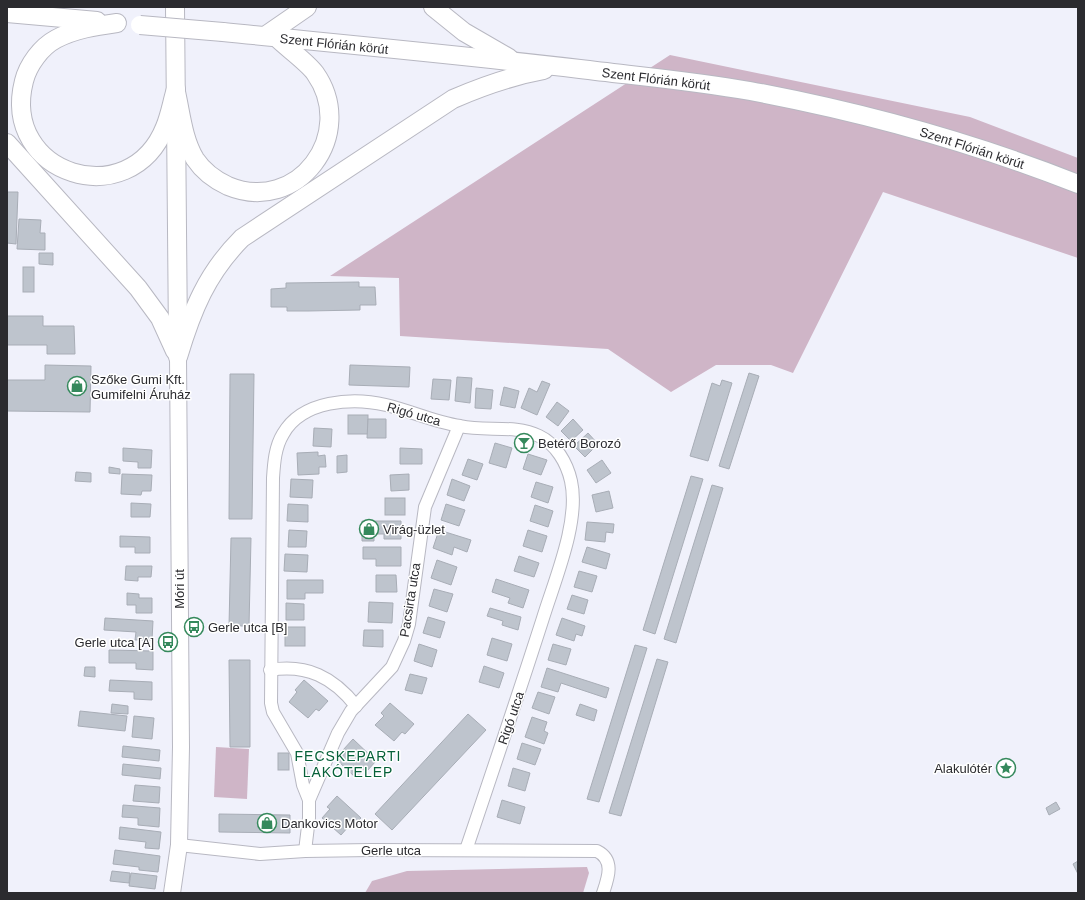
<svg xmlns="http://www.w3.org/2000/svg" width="1085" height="900" font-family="Helvetica,sans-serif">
<rect width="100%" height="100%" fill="#f0f1fb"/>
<!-- green -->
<g fill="#cfb5c7">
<path d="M670,55L970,117L1078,158V258L883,192L793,373L771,365H716L671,392L608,349L400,336L399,278L330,276Z"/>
<path d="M216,747L249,749L247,799L214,797Z"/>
<path d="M587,867L589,873L583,893H365L372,881L407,871Z"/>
</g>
<!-- building -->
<g fill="#bec4cd" stroke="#a8adb6">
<path d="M7,192H18L16,244L7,243Z"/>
<path d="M19,219L41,220L40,233H45V250L17,249Z"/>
<path d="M39,253H53V265L39,264Z"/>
<rect x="23" y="267" width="11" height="25"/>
<path d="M359,282V287H375L376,305H360V310L308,311H287V307H271V289L286,288V283Z"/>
<path d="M7,316H43V326H74L75,354H47V345H7Z"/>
<path d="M45,365L91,366L90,412L7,411V380H45Z"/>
<path d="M350,365L410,367L409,387L349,385Z"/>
<path d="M749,373L759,376L729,469L719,466Z"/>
<path d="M230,374H254L252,519H229Z"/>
<path d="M457,377L472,378L470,403L455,401Z"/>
<path d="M433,379L451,380L449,400L431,399Z"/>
<path d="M722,380L732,383L708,461L690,456L712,383L720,386Z"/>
<path d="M542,381L550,384L537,415L521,408L529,388L537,392Z"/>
<path d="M504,387L519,391L515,408L500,405Z"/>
<path d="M476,388L493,390L491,409L475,408Z"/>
<path d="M557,402L569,411L558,426L546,417Z"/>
<rect x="348" y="415" width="20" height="19"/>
<path d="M368,419H386V438H367Z"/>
<path d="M573,419L583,430L571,441L561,431Z"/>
<path d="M314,428L332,429L331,447L313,446Z"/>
<path d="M588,433L598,444L585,457L574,446Z"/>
<path d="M495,443L512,448L506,468L489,463Z"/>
<path d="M123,448L152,450L151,468H138V462L123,461Z"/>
<path d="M400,448L422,449V464H400Z"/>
<path d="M318,452V456L325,455L326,467H319V474L298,475L297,453Z"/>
<path d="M528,454L547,460L541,475L523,469Z"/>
<path d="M347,455V472L337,473V456Z"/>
<path d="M468,459L483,464L477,480L462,475Z"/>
<path d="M602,460L611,473L596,483L587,470Z"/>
<path d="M109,467L120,469V474L109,473Z"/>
<path d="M76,472L91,473V482L75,481Z"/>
<path d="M122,474L152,475L151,491H142L141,495L121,494Z"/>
<path d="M409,474V490L391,491L390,475Z"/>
<path d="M691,476L703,479L655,634L643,630Z"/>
<path d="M291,479L313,480L312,498L290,497Z"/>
<path d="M452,479L470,486L464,501L447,495Z"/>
<path d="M536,482L553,487L548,503L531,497Z"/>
<path d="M712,485L723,488L676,643L664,639Z"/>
<path d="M609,491L613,508L596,512L592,495Z"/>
<rect x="385" y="498" width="20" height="17"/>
<path d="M131,503L151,504L150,517H131Z"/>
<path d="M288,504L308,505V522L287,521Z"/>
<path d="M446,504L465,510L459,526L441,520Z"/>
<path d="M535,505L553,511L548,527L530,521Z"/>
<path d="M362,521H401V539H384V534H374V541H362Z"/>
<path d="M587,522L614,524L613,533L606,532L605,542L585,540Z"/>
<path d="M289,530L307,531L306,547H288Z"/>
<path d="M439,530L471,540L467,552L454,547L452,555L433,548Z"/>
<path d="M528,530L547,536L542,552L523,546Z"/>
<path d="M120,536L150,537V553H135V547H120Z"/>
<path d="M231,538H251L249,626H229Z"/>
<path d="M363,547H401V566H376V559H363Z"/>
<path d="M587,547L610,554L606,569L582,562Z"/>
<path d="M285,554L308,555L307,572L284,571Z"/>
<path d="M519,556L539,563L534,577L514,571Z"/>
<path d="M437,560L457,567L451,585L431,578Z"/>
<path d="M126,566H152L151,577H138V581L125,580Z"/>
<path d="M579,571L597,576L592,592L574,587Z"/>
<path d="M376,575H396L397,592H376Z"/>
<path d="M496,579L529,590L523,608L508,603L510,598L492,592Z"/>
<path d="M287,580H323V593H305V599H287Z"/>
<path d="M434,589L453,594L447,612L429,606Z"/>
<path d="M127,593L139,594V598H152V613H136V605H127Z"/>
<path d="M572,595L588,600L584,614L567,609Z"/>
<path d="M369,602L393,603L392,623L368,622Z"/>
<path d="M286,603L304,604V620H286Z"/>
<path d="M490,608L521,617L518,630L502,625L503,621L487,616Z"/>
<path d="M428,617L445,622L440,638L423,633Z"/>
<path d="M105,618L153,621L152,640H135L136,632L104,630Z"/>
<path d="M562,618L585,626L582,636L576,634L574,641L556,635Z"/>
<rect x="285" y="627" width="20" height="19"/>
<path d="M364,630H383V647L363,646Z"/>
<path d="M492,638L512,644L507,661L487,655Z"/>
<path d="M419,644L437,650L432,667L414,661Z"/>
<path d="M553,644L571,649L566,665L548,660Z"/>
<path d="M635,645L647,648L599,802L587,799Z"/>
<path d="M109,650L153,651V670L136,669V663H109Z"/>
<path d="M657,659L668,662L621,816L609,813Z"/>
<path d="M229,660H250V747H230Z"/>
<path d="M484,666L504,673L499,688L479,682Z"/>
<path d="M85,667H95V677L84,676Z"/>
<path d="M547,668L609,688L606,698L561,683L558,692L541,687Z"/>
<path d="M410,674L427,678L422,694L405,690Z"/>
<path d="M110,680L152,682V700L134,699V692L109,691Z"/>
<path d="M304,680L328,701L319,711L316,709L308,718L289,702L297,692L295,690Z"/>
<path d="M538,692L555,697L549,714L532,708Z"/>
<path d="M390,703L414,724L405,734L402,732L394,741L375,725L384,716L381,713Z"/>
<path d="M112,704L128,706V714L111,713Z"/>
<path d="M580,704L597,710L594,721L576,715Z"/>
<path d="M80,711L127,716L125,731L78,726Z"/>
<path d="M468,714L486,730L392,830L375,814Z"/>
<path d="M134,716L154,718L152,739L132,737Z"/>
<path d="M532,717L547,722L544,731L548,733L544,744L525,737Z"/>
<path d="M353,739L376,761L367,771L364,769L356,778L338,761L346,752L343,750Z"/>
<path d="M522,743L541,749L535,765L517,759Z"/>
<path d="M123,746L160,750L159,761L122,757Z"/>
<rect x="278" y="753" width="11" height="17"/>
<path d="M123,764L161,768L160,779L122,775Z"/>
<path d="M513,768L530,773L525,791L508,786Z"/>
<path d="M135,785L160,787L159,803L133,801Z"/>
<path d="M337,796L361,818L351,828L349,826L341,835L322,818L330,809L327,807Z"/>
<path d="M502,800L525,807L520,824L497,817Z"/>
<path d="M1056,802L1060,809L1049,815L1046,808Z"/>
<path d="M123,805L160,808L159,827L138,825V818L122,817Z"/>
<path d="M219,814L290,815V833L219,832Z"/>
<path d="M120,827L161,832L159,849L145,848L146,842L119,839Z"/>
<path d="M115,850L160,856L158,872L139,870V867L113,864Z"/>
<path d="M1078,861V874L1073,864Z"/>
<path d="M112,871L130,873L129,883L110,881Z"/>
<path d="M131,873L157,876L155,889L129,886Z"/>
</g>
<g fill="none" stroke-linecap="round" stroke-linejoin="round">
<!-- minor casing -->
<g stroke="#b8b8c2" stroke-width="14">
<g id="minor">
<path d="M270,670C307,664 333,677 356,706"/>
<path d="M309,800L338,733L351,711L392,667L404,641L409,624L425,507L459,426"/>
<path d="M179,845L260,854L305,851L371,850L597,851C615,860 608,878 603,893"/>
<path d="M305,851L309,818V800L303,785L297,753L273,712L271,703L273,478C274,463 275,447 283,434C302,400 353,397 386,405C411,411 435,422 460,426C486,432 514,424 539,436C556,444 567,463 571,481C580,521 555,579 543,618C518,696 492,773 466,850"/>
</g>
</g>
<!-- secondary casing -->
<g stroke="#b8b8c2" stroke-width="18">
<path id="secondary" d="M172,893L179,845L181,747L178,357"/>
</g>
<!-- primary casing -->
<g stroke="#b8b8c2" stroke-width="20">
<g id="primary">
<path d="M175,7L178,340"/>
<path d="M433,7L464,32L509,58"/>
<path d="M7,13L97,21"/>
<path d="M117,23C96,26 75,29 56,39C41,47 28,65 24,81C0,175 130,215 165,127C170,115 172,102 176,89"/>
<path d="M223,32C342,44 461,55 580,69C637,76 694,81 750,91C862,112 972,142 1078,184"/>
<path d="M265,36L307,7"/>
<path d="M176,92C181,114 183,139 195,159C203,171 215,180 228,186C298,215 358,134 315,73C307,62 287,48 277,38"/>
<path d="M7,143L138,288L160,318L175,351"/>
<path d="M178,357C192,310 207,273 242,238L453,99C483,86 511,76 544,70"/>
</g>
</g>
<!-- minor -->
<use href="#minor" stroke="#fff" stroke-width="12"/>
<!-- secondary -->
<use href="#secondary" stroke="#fff" stroke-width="16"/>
<!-- primary -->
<use href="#primary" stroke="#fff" stroke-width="18"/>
<!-- primary-bridge casing -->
<g stroke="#b8b8c2" stroke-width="20" stroke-linecap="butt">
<path id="primary-bridge" d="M140,25L223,32"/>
</g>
<!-- primary-bridge -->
<use href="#primary-bridge" stroke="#fff" stroke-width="18"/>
</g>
<!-- icons -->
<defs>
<g id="shop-ring" transform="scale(1)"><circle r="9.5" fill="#fff" stroke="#35895c" stroke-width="1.5"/><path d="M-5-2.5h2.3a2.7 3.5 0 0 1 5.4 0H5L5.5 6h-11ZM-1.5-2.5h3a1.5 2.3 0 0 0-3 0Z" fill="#35895c"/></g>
<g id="bar-ring" transform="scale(1)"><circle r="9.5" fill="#fff" stroke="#35895c" stroke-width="1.5"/><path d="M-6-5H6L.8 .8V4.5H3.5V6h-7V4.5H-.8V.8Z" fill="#35895c"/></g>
<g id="bus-ring" transform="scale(1)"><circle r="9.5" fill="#fff" stroke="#35895c" stroke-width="1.5"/><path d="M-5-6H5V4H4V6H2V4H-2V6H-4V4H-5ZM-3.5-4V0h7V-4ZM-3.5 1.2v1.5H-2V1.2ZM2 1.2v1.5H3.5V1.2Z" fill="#35895c"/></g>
<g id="sight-ring" transform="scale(1)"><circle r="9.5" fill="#fff" stroke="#35895c" stroke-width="1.5"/><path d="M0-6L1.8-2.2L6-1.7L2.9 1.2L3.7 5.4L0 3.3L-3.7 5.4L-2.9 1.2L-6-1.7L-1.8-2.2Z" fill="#35895c"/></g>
</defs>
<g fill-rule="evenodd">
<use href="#shop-ring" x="77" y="386"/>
<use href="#bar-ring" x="524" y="443"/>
<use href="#shop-ring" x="369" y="529"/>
<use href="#bus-ring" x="194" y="627"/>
<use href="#bus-ring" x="168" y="642"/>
<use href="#sight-ring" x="1006" y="768"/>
<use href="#shop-ring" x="267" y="823"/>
</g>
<g text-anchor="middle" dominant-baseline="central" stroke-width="3" stroke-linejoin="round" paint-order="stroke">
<!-- street labels -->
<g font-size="13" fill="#2b2b2f" stroke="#fff">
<text transform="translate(334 44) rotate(6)">Szent Flórián körút</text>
<text transform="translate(656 79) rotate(7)">Szent Flórián körút</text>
<text transform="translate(972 148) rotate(18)">Szent Flórián körút</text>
<text transform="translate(414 414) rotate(16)">Rigó utca</text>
<text transform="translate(179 589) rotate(-90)">Móri út</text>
<text transform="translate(410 600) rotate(-81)">Pacsirta utca</text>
<text transform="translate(511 718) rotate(-71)">Rigó utca</text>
<text x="391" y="850">Gerle utca</text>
</g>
<!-- poi labels -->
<g font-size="13" fill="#2b2b2f" stroke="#fff" text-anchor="start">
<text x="91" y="379">Szőke Gumi Kft.<tspan x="91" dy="15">Gumifelni Áruház</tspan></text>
<text x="538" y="443">Betérő Borozó</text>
<text x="383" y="529">Virág-üzlet</text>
<text x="208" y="627">Gerle utca [B]</text>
<text x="154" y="642" text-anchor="end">Gerle utca [A]</text>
<text x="992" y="768" text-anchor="end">Alakulótér</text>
<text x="281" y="823">Dankovics Motor</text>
</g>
<!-- neighbourhood labels -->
<g font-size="14" letter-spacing="1" fill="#066039" stroke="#fff">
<text x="348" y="756">FECSKEPARTI<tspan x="348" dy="16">LAKÓTELEP</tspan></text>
</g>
</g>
<!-- border -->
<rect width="1085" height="900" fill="none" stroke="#2b2b2f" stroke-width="16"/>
</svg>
